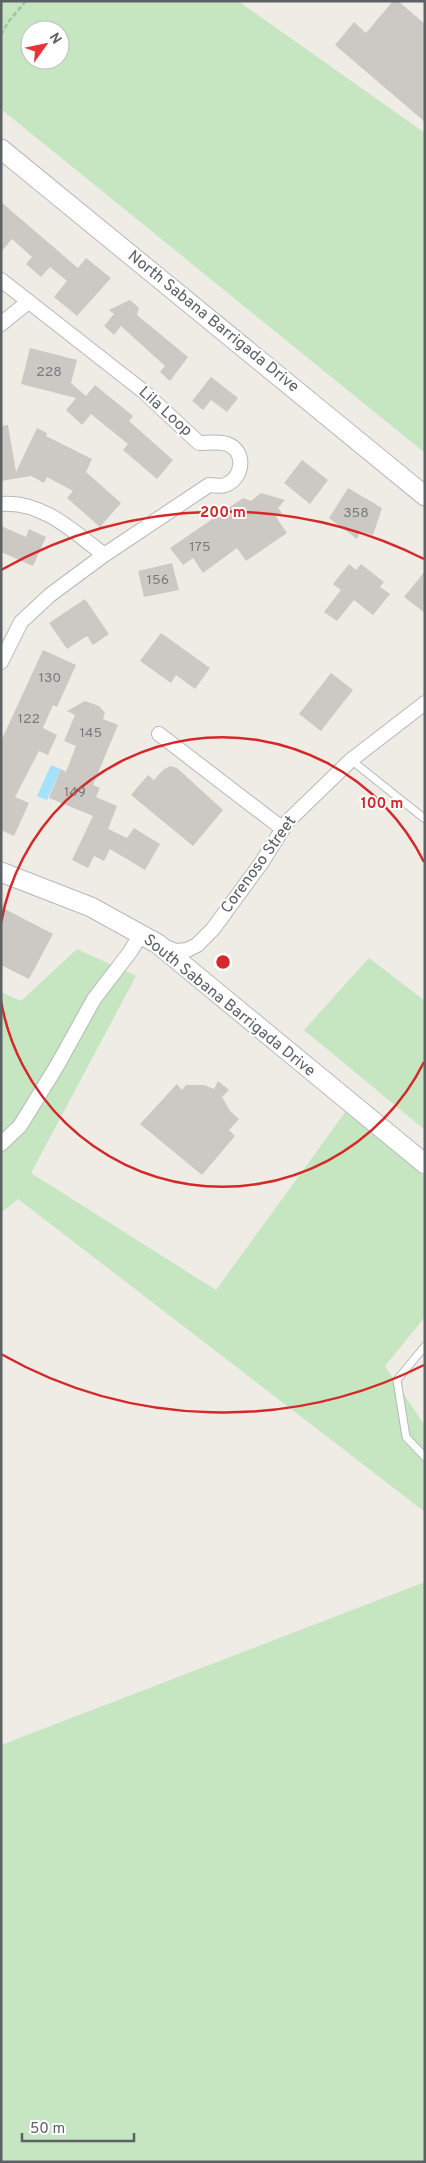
<svg xmlns="http://www.w3.org/2000/svg" width="426" height="2163" font-family="Overpass,sans-serif">
<rect width="100%" height="100%" fill="#efece5"/>
<!-- green -->
<g fill="#c5e6c1" fill-rule="evenodd">
<path d="M1,1H238L425,133V453L1,109ZM30,30H60V60H30Z"/>
<path d="M77,949L136,976L31,1173L216,1290L346,1111L425,1177V1317L385,1366L425,1426V1512L18,1199L1,1213V992L21,1001Z"/>
<path d="M369,958L425,1001V1130L304,1030Z"/>
<path d="M425,1582V2162H1V1745Z"/>
</g>
<!-- water -->
<path fill="#a5e0fe" d="M51,765L61,769L47,800L37,796Z"/>
<!-- building -->
<g fill="#ccc9c4">
<path d="M393,1H398L425,24V122L335,45L354,22L366,33Z"/>
<path d="M1,202L78,268L86,258L111,278L77,316L54,297L67,281L50,267L41,277L26,264L32,257L12,239L1,252Z"/>
<path d="M130,300L139,308L137,315L188,357L170,381L160,372L165,366L121,326L114,335L104,326L114,314L109,310Z"/>
<path d="M30,348L77,360L71,383L86,396L95,385L133,416L129,421L173,460L157,479L123,450L128,444L91,414L82,425L66,410L76,398L21,384Z"/>
<path d="M211,377L238,398L227,412L211,400L203,410L192,401Z"/>
<path d="M8,425L16,472L37,428L47,433L46,436L92,459L86,472L121,503L100,527L67,498L73,491L47,477L44,483L31,476L1,481V426Z"/>
<path d="M302,460L328,480L310,504L284,483Z"/>
<path d="M348,488L382,508L373,535L360,531L357,539L329,518Z"/>
<path d="M261,493L285,500L278,508L282,513L276,517L287,533L246,561L237,548L203,573L193,558L183,565L170,548L243,498L251,501Z"/>
<path d="M1,526L26,537L29,529L46,537L33,566L1,552Z"/>
<path d="M172,563L179,590L144,597L138,571Z"/>
<path d="M349,564L356,570L361,564L384,582L380,587L390,594L373,615L354,600L337,621L324,612L341,590L333,584Z"/>
<path d="M425,571V613L404,597Z"/>
<path d="M85,599L109,634L93,645L87,636L67,649L49,623Z"/>
<path d="M161,633L210,668L195,689L176,675L171,683L140,661Z"/>
<path d="M43,650L76,665L57,707L53,705L43,728L57,735L48,755L39,751L15,797L29,803L14,836L1,830V741Z"/>
<path d="M331,673L353,690L321,731L299,714Z"/>
<path d="M85,701L99,706L105,713L103,719L118,725L93,785L100,788L96,797L117,806L108,829L127,838L134,828L160,844L145,870L110,849L104,861L94,856L88,868L72,860L93,816L49,798L61,769L66,772L76,746L64,741L75,715L67,711Z"/>
<path d="M170,766L177,768L223,810L193,846L131,795L148,775L154,780L163,770Z"/>
<path d="M1,907L53,934L29,979L1,965Z"/>
<path d="M218,1081L229,1090L222,1097L230,1111L239,1119L229,1130L235,1136L202,1175L140,1124L177,1084L182,1090L186,1085H204L214,1089Z"/>
</g>
<g fill="none" stroke-linecap="round" stroke-linejoin="round">
<!-- lane casing -->
<g stroke="#b5b8bb" stroke-width="9">
<g id="lane">
<path d="M351,760L425,819"/>
<path d="M425,1346L397,1380L406,1437L425,1457"/>
</g>
</g>
<!-- street casing -->
<g stroke="#b5b8bb" stroke-width="16">
<g id="street">
<path d="M1,280L143,391L199,443C208,443 219,441 227,444C247,451 243,479 225,485C220,487 215,485 209,485L104,555L50,595L21,622L1,662"/>
<path d="M1,324L28,302"/>
<path d="M1,504C41,500 75,532 104,555"/>
<path d="M159,734L283,829"/>
<path d="M163,946L176,951L187,950L197,945L213,929L262,862L287,822L351,760L425,703"/>
<path d="M1,1144L20,1126L58,1064L94,999L130,952L141,934"/>
</g>
</g>
<!-- secondary casing -->
<g stroke="#b6babe" stroke-width="21">
<g id="secondary">
<path d="M1,149L425,496"/>
<path d="M1,872L91,907L158,944L425,1164"/>
</g>
</g>
<!-- path -->
<path stroke="#9bc7a3" stroke-width="2.5" stroke-dasharray="5 2.5" stroke-linecap="butt" d="M1,35L8,22L26,1"/>
<!-- lane -->
<use href="#lane" stroke="#fff" stroke-width="7"/>
<!-- street -->
<use href="#street" stroke="#fff" stroke-width="14"/>
<!-- secondary -->
<use href="#secondary" stroke="#fff" stroke-width="19"/>
</g>
<!-- distance rings -->
<g fill="none" stroke="#d62828" stroke-width="2.5">
<path d="M424 1062A225 225 0 0 1 1 1001M1 923A225 225 0 0 1 424 862"/>
<path d="M424 1365A450 450 0 0 1 1 1354M1 570A450 450 0 0 1 424 559"/>
</g>
<g text-anchor="middle" dominant-baseline="central" stroke-width="4" stroke-linejoin="round" paint-order="stroke">
<!-- number labels -->
<g font-size="14" fill="#787b7d">
<text x="49" y="372">228</text>
<text x="356" y="513">358</text>
<text x="200" y="547">175</text>
<text x="158" y="580">156</text>
<text x="50" y="678">130</text>
<text x="29" y="719">122</text>
<text x="91" y="733">145</text>
<text x="75" y="792">149</text>
</g>
<!-- street labels -->
<g font-size="16" fill="#5c6165" stroke="#fff">
<text transform="translate(213 322) rotate(39)">North Sabana Barrigada Drive</text>
<text transform="translate(165 412) rotate(42)">Lila Loop</text>
<text transform="translate(259 865) rotate(-54)">Corenoso Street</text>
<text transform="translate(229 1006) rotate(39)">South Sabana Barrigada Drive</text>
</g>
</g>
<circle cx="223" cy="962" r="8" fill="#d62828" stroke="#fff" stroke-width="2.5"/>
<g font-size="15" text-anchor="middle" font-weight="bold" fill="#d62828" stroke="#fff" stroke-width="4" stroke-linejoin="round" paint-order="stroke">
<text x="223" y="517">200 m</text>
<text x="382" y="808">100 m</text>
</g>
<!-- border -->
<rect width="426" height="2163" fill="none" stroke="#5c6165" stroke-width="5"/>
<!-- north arrow -->
<g transform="translate(45 45) rotate(57)"><circle r="24" fill="#ffffff" stroke="#bec0c1"/>
<path d="M0-4L9 19L0 12L-9 19Z" fill="#e83234"/>
<text y="-8" font-size="14" font-weight="bold" text-anchor="middle" fill="#5c6165">N</text>
</g>
<!-- scale -->
<path d="M22 2133v8h112v-8" fill="none" stroke="#5c6165" stroke-width="2.5"/>
<text x="30" y="2133" font-size="15" fill="#5c6165" stroke="#ffffff" stroke-width="4" paint-order="stroke">50 m</text>
</svg>
